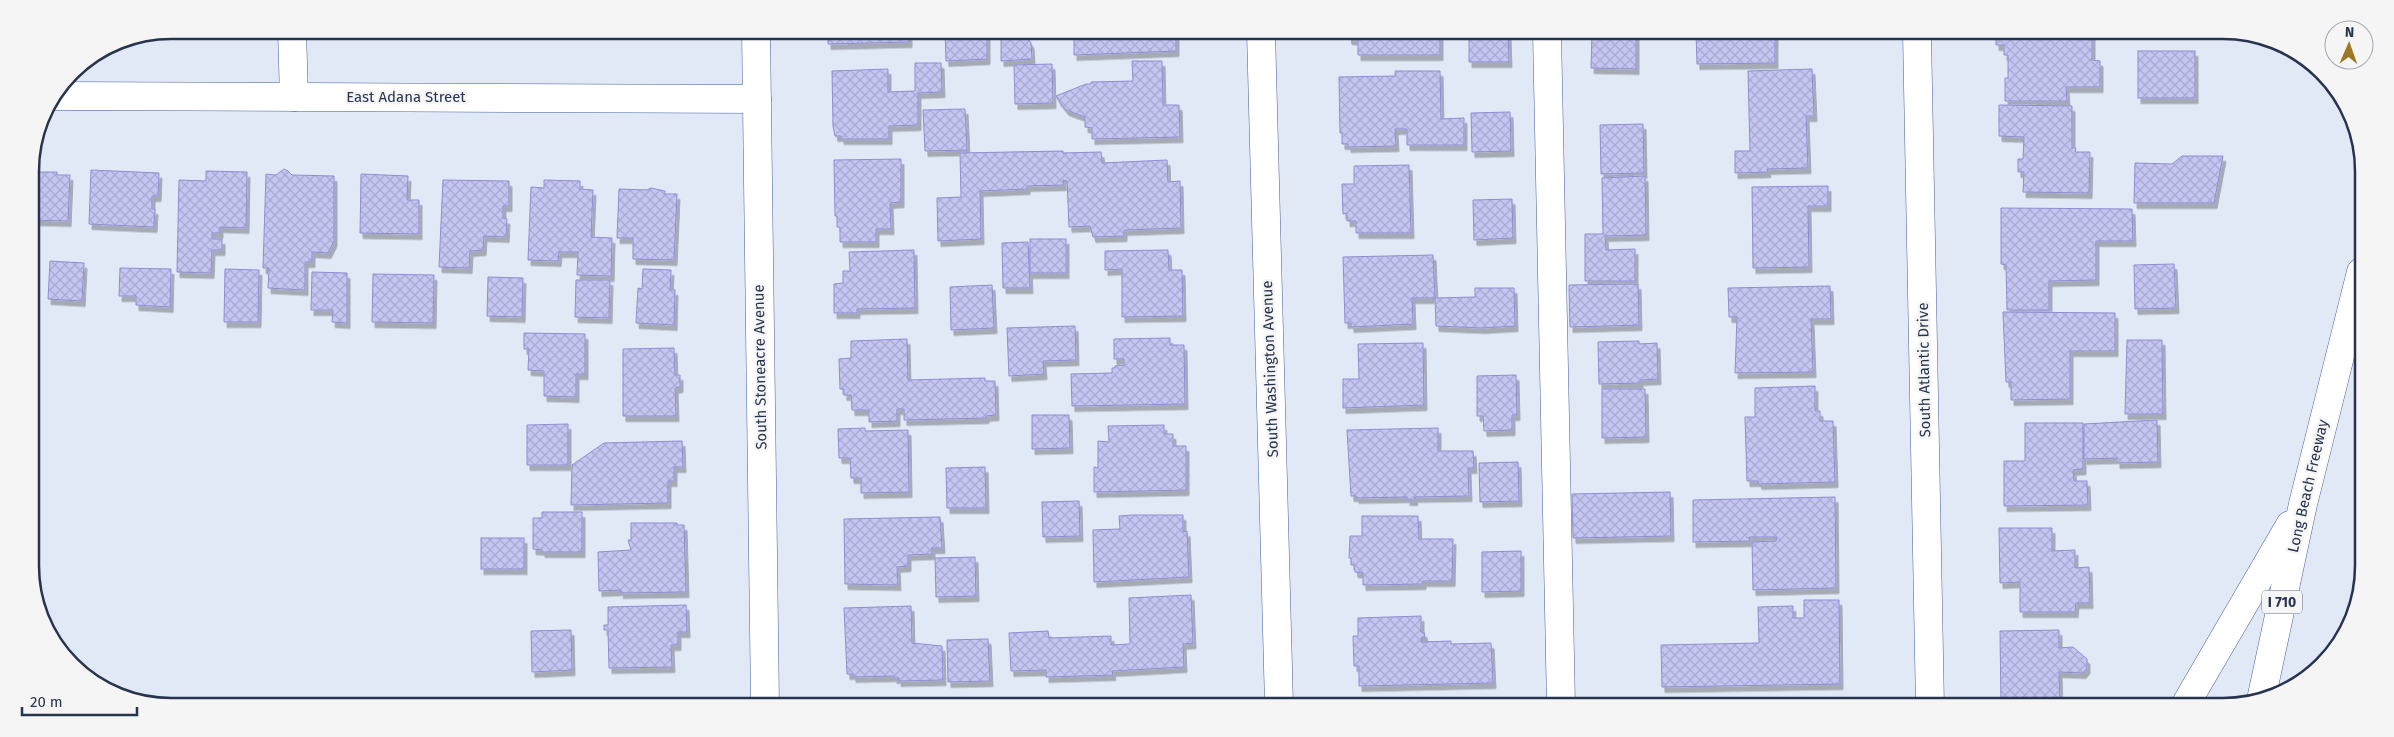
<svg xmlns="http://www.w3.org/2000/svg" width="2394" height="737" font-family="'Fira Sans',sans-serif">
<defs>
<pattern id="building-cross-hatch" width="8" height="8" patternUnits="userSpaceOnUse" patternTransform="scale(1.25)"><rect width="8" height="8" fill="#c5c5f2"/><path d="M0 0l8 8M0 8l8-8" fill="none" stroke="#a9aad1"/></pattern>
<filter id="shadow"><feDropShadow dx="3" dy="5.5" stdDeviation="0" flood-color="#0004"/></filter>
</defs>
<rect width="100%" height="100%" fill="#e1e8f6"/>
<!-- building -->
<g fill="url(#building-cross-hatch)" stroke="#8f8dd3" filter="url(#shadow)">
<path d="M828,31L909,32V42L828,44Z"/>
<path d="M945,32H987V59L946,61Z"/>
<path d="M1001,32H1022L1025,34L1031,43L1032,59L1001,61Z"/>
<path d="M1074,32H1176V51L1074,55Z"/>
<path d="M1348,33H1440V55H1358V40L1349,39Z"/>
<path d="M1469,33H1508L1509,62H1469Z"/>
<path d="M1592,33H1636V69L1591,68Z"/>
<path d="M1696,33L1775,34V63L1697,64Z"/>
<path d="M1996,34H2092V60L2100,61V87H2066L2067,101H2005V78H2008V55H2004V45H1996Z"/>
<rect x="2138" y="51" width="57" height="47"/>
<path d="M1132,61H1162L1163,105H1179L1180,137L1092,139V128L1085,127V117L1066,110L1058,100L1056,96L1086,84H1091V82L1133,81Z"/>
<path d="M915,63H941L942,92L918,93V125L889,126V139H841V136H835L833,126L832,71L888,69V92L915,91Z"/>
<path d="M1052,64L1053,103L1015,104L1014,65Z"/>
<path d="M1812,69L1814,116H1806L1808,168L1767,169L1768,172L1735,173V151H1750L1748,71Z"/>
<path d="M1395,71H1440L1441,119L1464,118V145H1407V129H1395L1396,146L1348,147V144H1342V133H1340L1339,77L1395,76Z"/>
<path d="M1999,105L2072,106V148H2076L2075,152H2090L2089,193L2023,192L2024,172H2018V159H2023L2024,137L1999,136Z"/>
<path d="M965,109L967,150L925,151L923,110Z"/>
<path d="M1510,112L1511,151L1472,152L1471,113Z"/>
<path d="M1643,124L1644,173L1601,174L1600,125Z"/>
<path d="M1063,151V153L1101,152L1102,163L1167,160L1168,182L1180,181L1181,228L1124,230V236L1093,237L1090,226L1069,227L1067,181L1063,180L1064,185L1027,186V189L980,191L981,239L938,241L937,198L961,197L960,153Z"/>
<path d="M2182,156H2223L2214,203H2134L2135,163L2172,164Z"/>
<path d="M901,159V202L890,203L891,229H876V242H840V227H837V216H835L834,160Z"/>
<path d="M1409,165L1411,233H1356V221H1347V213L1343,214L1342,184H1354V166Z"/>
<path d="M284,169L288,171L292,175L334,176V241L328,253L312,252V262H305V290L268,288L269,268H263L266,174L276,175Z"/>
<path d="M91,170L159,173L158,196H152V209H155L154,227L89,224Z"/>
<path d="M206,171L247,172L246,228L220,227V233H212V239H222V250H212L211,273L177,272L179,180L206,181Z"/>
<path d="M30,172H57V175H70L68,221L32,220L31,262Z"/>
<path d="M361,174L408,176L407,200H419V234L360,233Z"/>
<path d="M1645,176L1646,235L1605,236L1606,250L1635,249V281H1585V234H1603L1602,178Z"/>
<path d="M443,180L509,181V206H503V218L507,219L506,237L484,236L483,250L470,251L469,268L439,267Z"/>
<path d="M544,180L580,181V189L593,190L591,237L612,238L611,276L577,275L578,252H559L558,261L528,260L531,187L544,188Z"/>
<path d="M1828,186V206H1808L1809,267L1753,268L1752,187Z"/>
<path d="M651,188L665,191V194H677L674,260L633,259V238H617L619,189L647,190Z"/>
<path d="M1512,199L1513,238L1474,240L1473,200Z"/>
<path d="M2001,208L2132,209L2133,241H2096V280L2049,281V310H2007L2006,265L2001,264Z"/>
<rect x="1030" y="239" width="36" height="34"/>
<path d="M1028,242L1030,288H1003L1002,243Z"/>
<path d="M914,250L915,308L857,309V313H834V284L843,283V271H850L849,252Z"/>
<path d="M1168,250L1169,270H1182L1183,316L1122,317V269L1105,270V251Z"/>
<path d="M1433,255L1435,298H1412L1413,324L1351,327V323H1345L1343,257Z"/>
<path d="M50,261L84,263L82,301L48,299Z"/>
<path d="M2174,264L2176,308L2135,309L2134,265Z"/>
<path d="M120,268L171,269L170,307L136,305V296H119Z"/>
<path d="M225,269L259,270L258,322H224Z"/>
<path d="M643,269L671,270L670,290H675L674,325L636,323L638,288L642,289Z"/>
<path d="M312,272L347,273V323L332,322L333,310H311Z"/>
<path d="M373,274L434,275L433,323L372,322Z"/>
<path d="M488,277L523,278L522,317L487,316Z"/>
<path d="M576,280H610L609,318L575,317Z"/>
<path d="M1638,284L1639,325L1570,327L1569,285Z"/>
<path d="M992,285L994,328L951,330L950,287Z"/>
<path d="M1830,286L1831,319H1811L1813,372L1735,373L1737,317H1729L1728,288Z"/>
<path d="M1475,288H1514L1515,326L1482,328L1436,326L1435,298L1475,297Z"/>
<path d="M2003,312L2115,313V351H2070V399L2011,400V382H2006Z"/>
<path d="M1075,326L1076,360L1043,361L1044,374L1009,376L1007,328Z"/>
<path d="M524,333L585,334V374H576V397L544,396V371L528,370L529,349H524Z"/>
<path d="M1170,338V345H1184L1185,404L1072,406L1071,374L1112,373V368H1115V366L1124,365V359H1114V339Z"/>
<path d="M907,339L908,380L985,378V381H995L996,415L986,416V418L904,420V409H897V421L869,422V410H852L851,395H844V389H840L839,359L851,358V341Z"/>
<path d="M2127,340H2162L2163,414H2125Z"/>
<path d="M1639,341V344L1657,343L1658,379L1640,380V383L1599,384L1598,342Z"/>
<path d="M1423,343L1424,405L1343,408V379H1359L1358,344Z"/>
<path d="M674,348L675,375H680V387L675,388L676,416H623V349Z"/>
<path d="M1516,375L1517,415H1512V430L1484,431L1483,416H1477V376Z"/>
<path d="M1815,386V411H1820V421H1833L1835,482L1759,484L1758,481H1747L1745,417H1755V388Z"/>
<path d="M1602,389H1645L1646,437L1602,438Z"/>
<path d="M1032,415H1069L1070,448L1032,449Z"/>
<path d="M2157,420L2158,462L2117,463V458L2084,459V424Z"/>
<path d="M2025,423H2083V469L2073,470L2074,481H2087L2088,505L2004,506V461H2025Z"/>
<path d="M568,424V465H527V425Z"/>
<path d="M1164,425V434H1173V446H1186V490L1094,492V467L1098,468V441L1109,442L1108,426Z"/>
<path d="M865,428V431L908,430L909,492L861,493V478H851L850,458H839L838,429Z"/>
<path d="M1438,428V451H1473L1474,468H1468L1469,496L1414,497L1415,500H1407V497L1356,498V496H1351L1347,430Z"/>
<path d="M682,441L683,467H674V481H668V503L571,505L572,465L604,443Z"/>
<path d="M1518,462L1519,501L1480,502L1479,463Z"/>
<path d="M985,467L986,508H947L946,468Z"/>
<path d="M1670,492L1671,536L1573,538L1572,494Z"/>
<path d="M1835,497L1836,588L1753,590L1752,542L1776,541L1777,537H1749L1750,541L1693,542V500Z"/>
<path d="M1079,501L1080,536L1043,537L1042,502Z"/>
<path d="M542,512H582V552H542V550L533,549V518H542Z"/>
<path d="M1132,515H1183V532L1187,531L1189,577L1094,582L1093,530L1120,529L1119,516Z"/>
<path d="M1362,516H1418L1419,539H1453L1452,581H1423V584L1363,585V573L1355,572L1354,565H1351V558H1349L1350,536H1362Z"/>
<path d="M940,517L942,548H932V554L908,555V566L897,567L898,585L845,584L844,519Z"/>
<path d="M631,523H677V525H684L686,592L620,593L621,590L599,591L598,552L631,550L628,540H631Z"/>
<path d="M1999,528H2052V551L2075,550V568L2089,567L2090,603H2076L2075,612H2020V582L2000,583Z"/>
<rect x="481" y="538" width="43" height="31"/>
<path d="M1521,551V591L1482,592V552Z"/>
<path d="M975,557L976,596L936,597L935,558Z"/>
<path d="M1191,595L1193,643L1183,644L1184,667L1112,671L1113,675L1046,677V670L1011,671L1009,633L1048,631L1049,638L1111,636V645L1130,644L1129,598Z"/>
<path d="M1804,600H1839L1840,684L1662,687L1661,645L1759,643L1758,607L1793,606V618H1804Z"/>
<path d="M686,605L687,632H678V645H671L672,667L609,668L608,630H604V625H608V607Z"/>
<path d="M911,606L912,643L942,646L943,680L898,681L899,678H894V676L853,677V674H847L844,608Z"/>
<path d="M1421,616V632H1424L1425,638L1422,637L1421,642L1451,641V644L1491,643L1493,683L1359,686V666H1354L1353,636H1358V618Z"/>
<path d="M571,630L572,670L532,672L531,631Z"/>
<path d="M2059,630V648L2073,647L2087,659V668L2083,673L2059,672L2060,706H2001L2000,631Z"/>
<path d="M988,639L990,681L948,682L947,640Z"/>
</g>
<g fill="none" stroke-linecap="round" stroke-linejoin="round">
<!-- minor casing -->
<g stroke="#45609e" stroke-width="29">
<g id="minor">
<path d="M292,30L294,97"/>
<path d="M756,31L765,704"/>
<path d="M1261,32L1279,705"/>
<path d="M1547,33L1561,705"/>
<path d="M1917,34L1930,706"/>
<path d="M55,96L757,99"/>
</g>
</g>
<!-- highway casing -->
<g stroke="#45609e" stroke-width="29">
<g id="highway">
<path d="M2261,700L2303,504L2361,272"/>
<path d="M2184,707L2290,525"/>
</g>
</g>
<!-- minor -->
<use href="#minor" stroke="#fff" stroke-width="28"/>
<!-- highway -->
<use href="#highway" stroke="#fff" stroke-width="28"/>
</g>
<g text-anchor="middle" dominant-baseline="central" stroke-width="5" stroke-linejoin="round" paint-order="stroke">
<!-- shield labels -->
<rect fill="#f5f5f5" stroke="#656e81" stroke-width="1" x="2262" y="590.5" width="40" height="23" rx="4"/>
<g font-size="14" font-weight="bold" fill="#27344f">
<text x="2282" y="602">I 710</text>
</g>
<!-- street labels -->
<g font-size="15" fill="#27344f" stroke="#f5f5f5">
<text x="406" y="97">East Adana Street</text>
<text transform="translate(760 367) rotate(-91)">South Stoneacre Avenue</text>
<text transform="translate(1270 369) rotate(-92)">South Washington Avenue</text>
<text transform="translate(1924 370) rotate(-91)">South Atlantic Drive</text>
<text transform="translate(2308 486) rotate(-77)">Long Beach Freeway</text>
</g>
</g>
<!-- crop -->
<path d="M0 0H2394V737H0ZM171 39H2223A132 132 0 0 1 2355 171V566A132 132 0 0 1 2223 698H171A132 132 0 0 1 39 566V171A132 132 0 0 1 171 39Z" fill="#f5f5f5" fill-rule="evenodd"/>
<path fill="none" stroke="#27344f" stroke-width="2.5" d="M171 39H2223A132 132 0 0 1 2355 171V566A132 132 0 0 1 2223 698H171A132 132 0 0 1 39 566V171A132 132 0 0 1 171 39Z"/>
<!-- north arrow -->
<g transform="translate(2349 45) rotate(2)"><circle r="24" fill="#f5f5f5" stroke="#a3a8b3"/>
<path d="M0-4L9 19L0 12L-9 19Z" fill="#9c7824"/>
<text y="-8" font-size="14" font-weight="bold" text-anchor="middle" fill="#27344f">N</text>
</g>
<!-- scale -->
<path d="M22 707v8h115v-8" fill="none" stroke="#27344f" stroke-width="2.5"/>
<text x="30" y="707" font-size="15" fill="#27344f" stroke="#f5f5f5" stroke-width="4" paint-order="stroke">20 m</text>
</svg>
